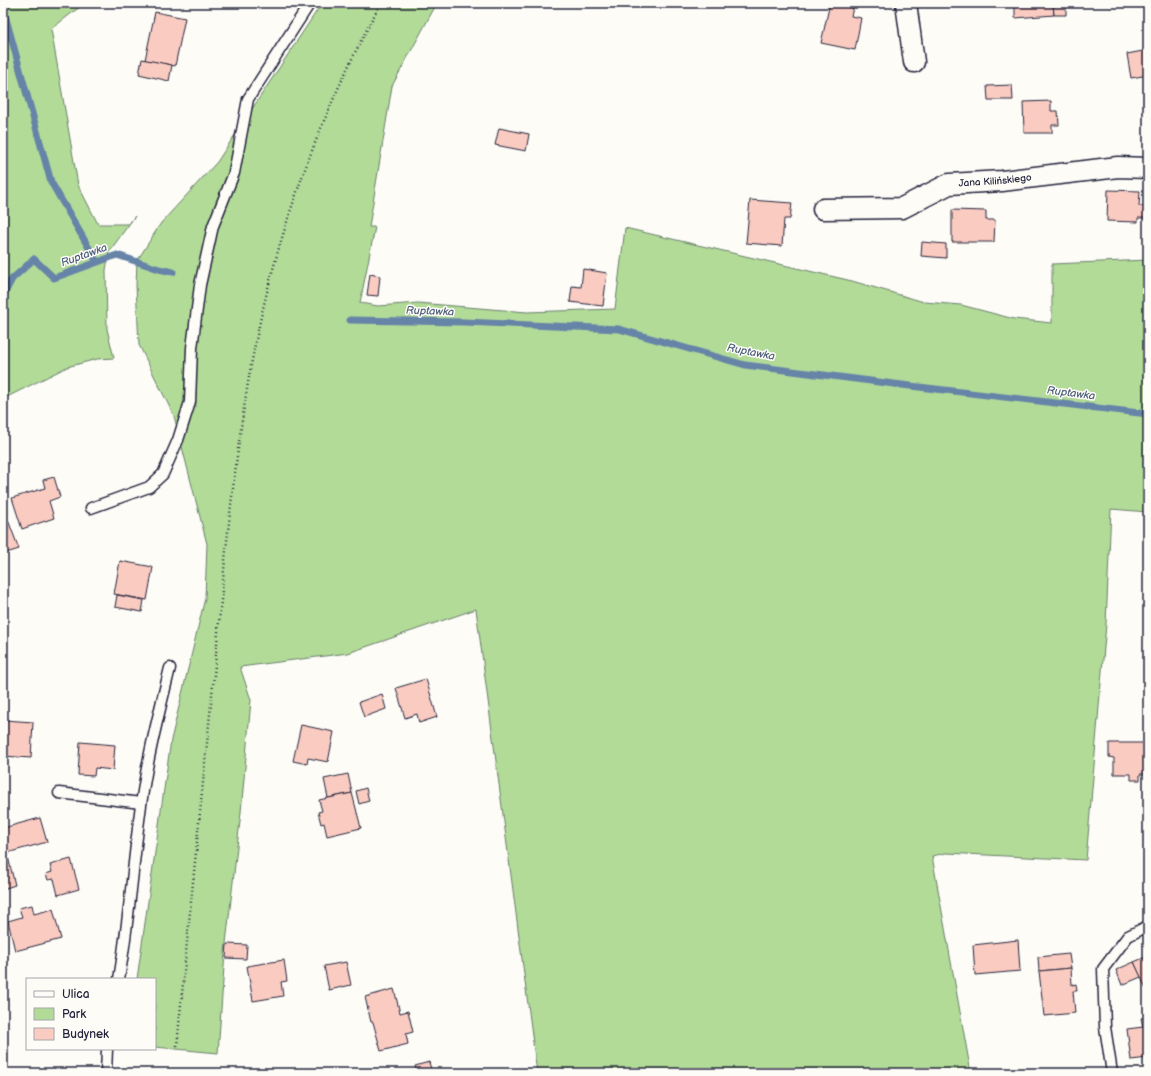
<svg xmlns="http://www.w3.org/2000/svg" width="1151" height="1076" font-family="'Balsamiq Sans',sans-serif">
<rect width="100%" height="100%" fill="#fdfcf7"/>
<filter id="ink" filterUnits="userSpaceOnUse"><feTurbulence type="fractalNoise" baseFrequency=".025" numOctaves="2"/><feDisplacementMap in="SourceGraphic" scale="8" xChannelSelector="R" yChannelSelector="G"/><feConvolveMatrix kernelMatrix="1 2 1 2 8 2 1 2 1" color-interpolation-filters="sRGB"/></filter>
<g filter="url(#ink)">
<!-- green -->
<g fill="#b2db98" stroke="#6a7e6a">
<path d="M3,3H85L51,29L78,185L98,224H129L135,216L109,252L106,270L107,329L114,358L97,359L67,367L3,399Z"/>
<path d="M322,3H437L392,86L369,227H375L360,303L378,306L418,303L527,312L615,309L625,228L852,281L924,302L961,305L1014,319L1052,323V264L1148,260V512L1111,509L1106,624L1086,860L946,853L932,856L971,1073H537L476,609L348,653L240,667L251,700L241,812L225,952L218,1053L155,1047V979H137L171,740L205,598L207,544L174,416L139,345L136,285L137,261L161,223L217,162Z"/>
</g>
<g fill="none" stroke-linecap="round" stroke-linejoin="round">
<!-- stream -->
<g stroke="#6684a8" stroke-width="7">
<path d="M3,8L51,182L97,262"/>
<path d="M3,296L12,279L34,259L54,278L117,255L159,269L173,272"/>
<path d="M350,320L464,322L619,329L745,365L902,385L1148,414"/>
</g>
</g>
<!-- building -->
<g fill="#facbc1" stroke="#22223b">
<path d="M830,3L853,8L851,16L861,18L855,50L821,43Z"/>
<path d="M1015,3H1053L1054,15L1015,18Z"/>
<path d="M1053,3H1066V15H1054Z"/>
<path d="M155,12L185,18L175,66L145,60Z"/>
<path d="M1148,50V75L1131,78L1127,54Z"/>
<path d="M142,59L172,65L169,81L139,74Z"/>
<path d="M1012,85L1013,100H988L987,86Z"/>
<path d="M1051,101V111H1058L1059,125H1052V133H1024L1023,102Z"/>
<path d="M499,128L529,134L526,151L495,145Z"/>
<path d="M1108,190L1140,191L1139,206H1148L1147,218H1138V222L1107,221Z"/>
<path d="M750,200L792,203L790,219H784L782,246L746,243Z"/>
<path d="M952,210L986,211V220H995L994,242H952Z"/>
<path d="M922,242L946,244V258L921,256Z"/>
<path d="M583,269L607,273L603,306L570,302L572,286L581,287Z"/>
<path d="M370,274L380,276L378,296L367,295Z"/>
<path d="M54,477L60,497L49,501L54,518L22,529L12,498L45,488L43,480Z"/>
<path d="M8,520L19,549L3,554V521Z"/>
<path d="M120,561L153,567L147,600L114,594Z"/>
<path d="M117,595L144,600L142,612L115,607Z"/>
<path d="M426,679L437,717L419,723L417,714L405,718L396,688Z"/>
<path d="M382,694L386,709L364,717L359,702Z"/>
<path d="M4,720L33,722L31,758L3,756Z"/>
<path d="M301,725L334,732L328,762L308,758L307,764L293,761Z"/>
<path d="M80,742L115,745L113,770L95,768L94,776L78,775Z"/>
<path d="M1109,743H1148V774H1140V780H1131V774H1114V758L1109,757Z"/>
<path d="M348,774L352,793L328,798L324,779Z"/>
<path d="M366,788L369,801L359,804L356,791Z"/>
<path d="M352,793L361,828L327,836L324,823L321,824L318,812L322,811L319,800Z"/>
<path d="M40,818L47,842L3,854V828Z"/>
<path d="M7,853L15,885L3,889V854Z"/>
<path d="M71,859L79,889L58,895L54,879L48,880L46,874L52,872L50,865Z"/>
<path d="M32,905L34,914L53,909L61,939L15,951L8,921L22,917L19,908Z"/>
<path d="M1018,940L1020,971L975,975L973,945Z"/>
<path d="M227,944L247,945L246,959L226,958Z"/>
<path d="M1069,954L1071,968L1039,971L1038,957Z"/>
<path d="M1148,956V988L1146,989L1134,962Z"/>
<path d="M284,960L287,981L281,982L283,996L253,1001L247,966Z"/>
<path d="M346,962L351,985L329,990L324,966Z"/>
<path d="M1134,962L1141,977L1122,985L1116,970Z"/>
<path d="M1071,968L1072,985L1076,984L1077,991H1073L1075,1013L1044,1016L1039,971Z"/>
<path d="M394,989L400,1013L408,1011L413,1032L406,1034L408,1044L381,1051L373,1022H371L365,997Z"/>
<path d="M1148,1017V1058L1131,1060L1127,1029L1143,1027L1141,1018Z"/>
<path d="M429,1062L432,1073H417L415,1066Z"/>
</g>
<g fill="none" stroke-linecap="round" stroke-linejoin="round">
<!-- lane casing -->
<g stroke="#22223b" stroke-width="13">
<g id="lane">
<path d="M91,508L149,487L163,474L178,440L190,402L192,348L200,285L213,226L234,173L248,99L310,3"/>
<path d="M59,793L141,803"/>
<path d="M119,979C129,921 133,863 141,805C147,759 159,713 170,668"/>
<path d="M106,1073L107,1049"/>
<path d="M1112,1073L1105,1027L1103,969L1128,936L1148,926"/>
</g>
</g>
<!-- street casing -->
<g stroke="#22223b" stroke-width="23">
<g id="street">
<path d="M906,3L914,62"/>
<path id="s1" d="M823,209L902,208L949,184L1002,181L1118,167L1148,168"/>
</g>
</g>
<!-- path -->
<path stroke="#22223b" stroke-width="2.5" stroke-dasharray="1 3" stroke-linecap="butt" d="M177,1046C189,919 202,792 215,665C224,567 233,469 250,371C273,243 318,117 381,3"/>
<!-- lane -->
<use href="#lane" stroke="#fdfcf7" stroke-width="10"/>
<!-- street -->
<use href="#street" stroke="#fdfcf7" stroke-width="20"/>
</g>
</g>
<g text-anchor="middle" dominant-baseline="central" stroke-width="3" stroke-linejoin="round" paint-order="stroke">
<!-- street labels -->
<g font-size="10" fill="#22223b" stroke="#fdfcf7">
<text stroke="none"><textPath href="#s1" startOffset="178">Jana Kilińskiego</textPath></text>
</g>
<!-- water labels -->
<g font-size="11" font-style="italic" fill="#4a5b7a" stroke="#fdfcf7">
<text transform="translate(84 255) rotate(-20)">Ruptawka</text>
<text transform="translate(430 311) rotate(2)">Ruptawka</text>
<text transform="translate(751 352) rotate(11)">Ruptawka</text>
<text transform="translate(1071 393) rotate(7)">Ruptawka</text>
</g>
</g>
<!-- margin -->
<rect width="1151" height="1076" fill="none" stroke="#fdfcf7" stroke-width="16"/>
<rect x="8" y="8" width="1135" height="1060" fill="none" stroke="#22223b" stroke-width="1.5" filter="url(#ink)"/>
<!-- legend -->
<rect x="26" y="978" width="130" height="72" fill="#fdfcf7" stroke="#a5a5ac"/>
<rect x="34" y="991" width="20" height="6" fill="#fdfcf7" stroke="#a5a5ac"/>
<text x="62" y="998" font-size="12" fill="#22223b">Ulica</text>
<rect x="34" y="1008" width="20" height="12" fill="#b2db98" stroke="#a5a5ac"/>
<text x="62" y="1018" font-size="12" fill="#22223b">Park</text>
<rect x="34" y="1028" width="20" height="12" fill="#facbc1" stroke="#a5a5ac"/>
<text x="62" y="1038" font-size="12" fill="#22223b">Budynek</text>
</svg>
